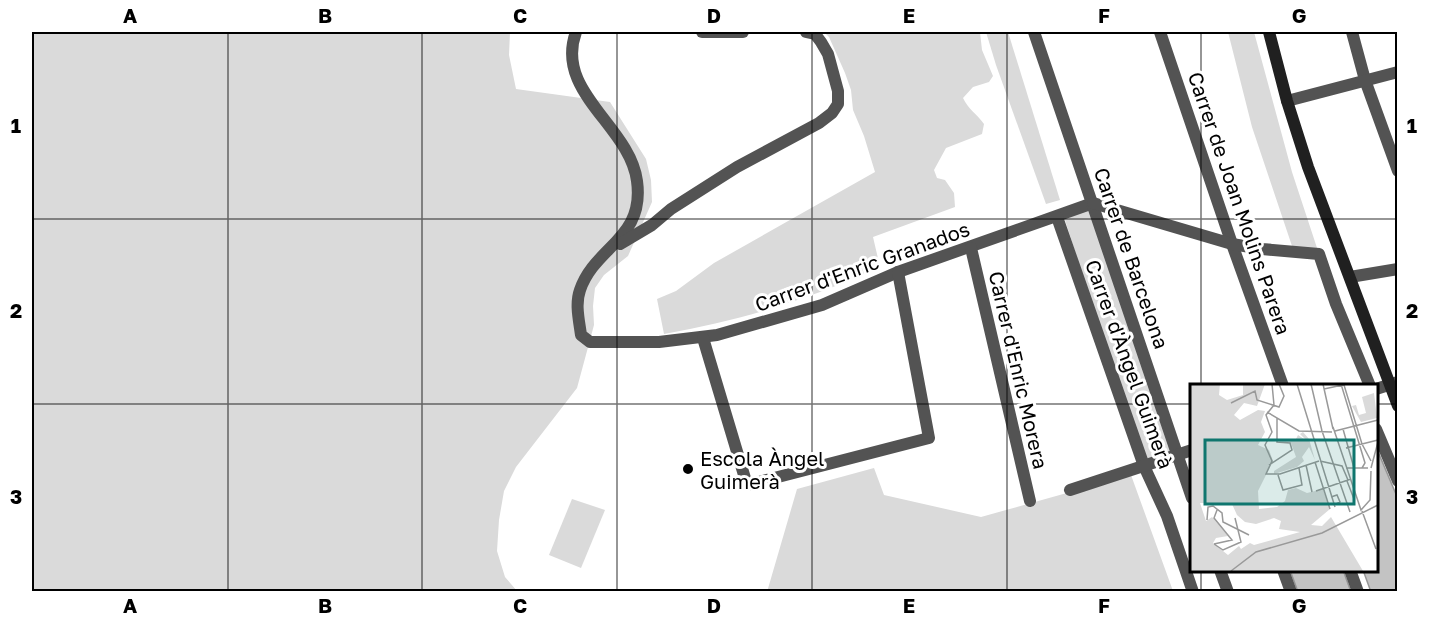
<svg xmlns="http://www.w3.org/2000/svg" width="1429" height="623" font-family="'Golos Text',sans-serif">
<rect width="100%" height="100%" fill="#fff"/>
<!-- green -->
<g fill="#dadada">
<path d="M32,32H510L509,55L516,89L610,102L646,159L651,180L652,202L628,256L604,275L595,288L593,306L594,325L577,388L516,467L504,491L499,520L497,551L505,577L517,591H32Z"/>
<path d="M824,32H980L982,50L993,76L989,82L973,87L963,98C968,109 977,114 984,124L982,134L946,148L934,170L937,178L945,180L954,193L955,207L873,237L880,267C808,300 742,320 664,334L657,299L676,291L714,263L875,172L864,136L853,110L851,90L845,73L829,37Z"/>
<path d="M986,32H1008L1060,200L1046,204L996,65Z"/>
<path d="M1228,32H1254L1292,172L1319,254L1294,252L1252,127Z"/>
<path d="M1092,206L1179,454L1144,466L1064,217Z"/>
<path d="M874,468L884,495L981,517L1131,475L1173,591L767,592L797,489Z"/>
<path d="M572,499L605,510L581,568L549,555Z"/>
</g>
<!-- building -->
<g fill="#c3c3c3" stroke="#979797" stroke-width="1.5">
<path d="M1376,447L1398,499V592H1371L1363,570H1376Z"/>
<path d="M1290,570H1343L1351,592H1298Z"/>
</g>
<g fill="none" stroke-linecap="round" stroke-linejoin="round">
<!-- street -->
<g stroke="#535353" stroke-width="12">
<path d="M576,32C554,92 630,126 637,181C645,239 595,246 580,290C575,304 579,320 581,335L590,342H659L717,335L822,305L898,272L1093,203"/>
<path d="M702,32H743"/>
<path d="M1034,32L1192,498"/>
<path d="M1160,32L1232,244L1283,386"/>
<path d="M1352,32L1365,80L1398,171"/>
<path d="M1287,101L1398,72"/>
<path d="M1093,203L1232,244L1262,249L1319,254L1336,304L1370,386"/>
<path d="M1057,217L1144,466L1167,516L1193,592"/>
<path d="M620,244L652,225L671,209L737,167L819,123L832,113L838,104V91L828,54L821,42L815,34L806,32"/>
<path d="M971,248L1030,501"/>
<path d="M1350,277L1398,269"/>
<path d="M703,338L747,485L929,438L898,272"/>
<path d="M1376,389L1398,382"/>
<path d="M1376,429L1398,481"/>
<path d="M1070,490L1192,450"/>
<path d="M1220,570L1228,592"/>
<path d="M1283,570L1291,592"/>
<path d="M1350,570L1358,592"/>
</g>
<!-- secondary -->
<path stroke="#202020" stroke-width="12" d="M1269,32L1287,101L1308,167L1398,406"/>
</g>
<!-- grid -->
<path fill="none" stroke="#000" stroke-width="1.5" stroke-opacity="0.55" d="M228,32V592M422,32V592M617,32V592M812,32V592M1007,32V592M1201,32V386M32,219H1398M32,404H1192M1376,404H1398M1201,570V592"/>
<!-- markers -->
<circle fill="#000" stroke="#fff" stroke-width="2" cx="688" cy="469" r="6"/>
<g text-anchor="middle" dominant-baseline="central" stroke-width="6" stroke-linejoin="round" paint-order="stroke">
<!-- street labels -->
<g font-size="20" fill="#000" stroke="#fff">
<text transform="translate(1240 203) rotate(71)">Carrer de Joan Molins Parera</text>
<text transform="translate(1132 258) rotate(71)">Carrer de Barcelona</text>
<text transform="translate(862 266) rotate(-20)">Carrer d'Enric Granados</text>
<text transform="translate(1130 364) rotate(70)">Carrer d'Àngel Guimerà</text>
<text transform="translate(1019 370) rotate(77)">Carrer d'Enric Morera</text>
</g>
<!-- poi labels -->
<g font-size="20" fill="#000" stroke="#fff" text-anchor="start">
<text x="700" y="458">Escola Àngel<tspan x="700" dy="23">Guimerà</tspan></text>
</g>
</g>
<!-- overview -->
<g transform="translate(1190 384)">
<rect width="188" height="188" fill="#fff"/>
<path d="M0,0H30L29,11L37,16L53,11V0H75L67,22L54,19L44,31L50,36L68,26L75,27L71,38L75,48L68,61L79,66L83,77L68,107L69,125L87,123L95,117L98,106L106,104L117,109L133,105L140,125L121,141L132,142L141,133L173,187H0ZM10,119L42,120L47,131L55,138L66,140L84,134L91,137L89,145L110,148L64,161L60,159L51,165L49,162L38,171L23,159L26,154L38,152L22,133L16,137ZM184,9L187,34L171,38L162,22L166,21L169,31L176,29L172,13ZM113,48L119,55L125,76L119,63L112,73L114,77L107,83L84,90V87L106,73L101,59L89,57H105L108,51L117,57L110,50Z" fill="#dadada" fill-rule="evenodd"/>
<path fill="none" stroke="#999" stroke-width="1.5" d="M82,0L84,21L76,31L82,48L75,61L82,77L76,90H90L129,77M107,0L145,123M121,0L132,47L160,128M133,0L143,45M151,0L175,79L172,84M154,1L172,60L181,77M134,5L157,0M41,19L65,7L67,16L89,23L94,12L89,0M77,28L109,47L142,48M143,43L171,126L180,116L181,87M153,45L164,84M145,47L188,36M156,64L188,56M130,77L152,82L158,96M125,78L140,125M79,81L102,66L100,59L87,58V34M116,81L122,108M156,84H178M181,84L188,58M88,91L93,106L112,101L109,84M157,97L164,115M126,107L161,95M141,113L147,111L150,118L144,121M172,127L186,165M17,136L18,123L23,122L32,129L33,138L59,151M24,160L42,156L24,134L27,126M24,160L33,166L51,158L45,134M41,187L66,168L132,149L188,121"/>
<path fill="#0f766e" fill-opacity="0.15" stroke="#0f766e" stroke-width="3" d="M15,56H164V120H15Z"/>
<rect width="188" height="188" fill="none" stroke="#000" stroke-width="3"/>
</g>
<!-- border -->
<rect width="1429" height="623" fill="none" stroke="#ffffff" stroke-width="66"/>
<rect x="33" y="33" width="1363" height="557" fill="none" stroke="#000" stroke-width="2"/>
<g font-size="20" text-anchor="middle" font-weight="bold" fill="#000">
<text x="130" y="23">A</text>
<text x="325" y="23">B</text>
<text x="520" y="23">C</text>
<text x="714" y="23">D</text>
<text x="909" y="23">E</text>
<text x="1104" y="23">F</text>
<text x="1299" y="23">G</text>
<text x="16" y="133">1</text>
<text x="1412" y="133">1</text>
<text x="16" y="318">2</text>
<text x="1412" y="318">2</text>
<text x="16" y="504">3</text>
<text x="1412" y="504">3</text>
<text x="130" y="613">A</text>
<text x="325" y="613">B</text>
<text x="520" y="613">C</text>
<text x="714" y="613">D</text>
<text x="909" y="613">E</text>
<text x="1104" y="613">F</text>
<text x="1299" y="613">G</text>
</g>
</svg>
